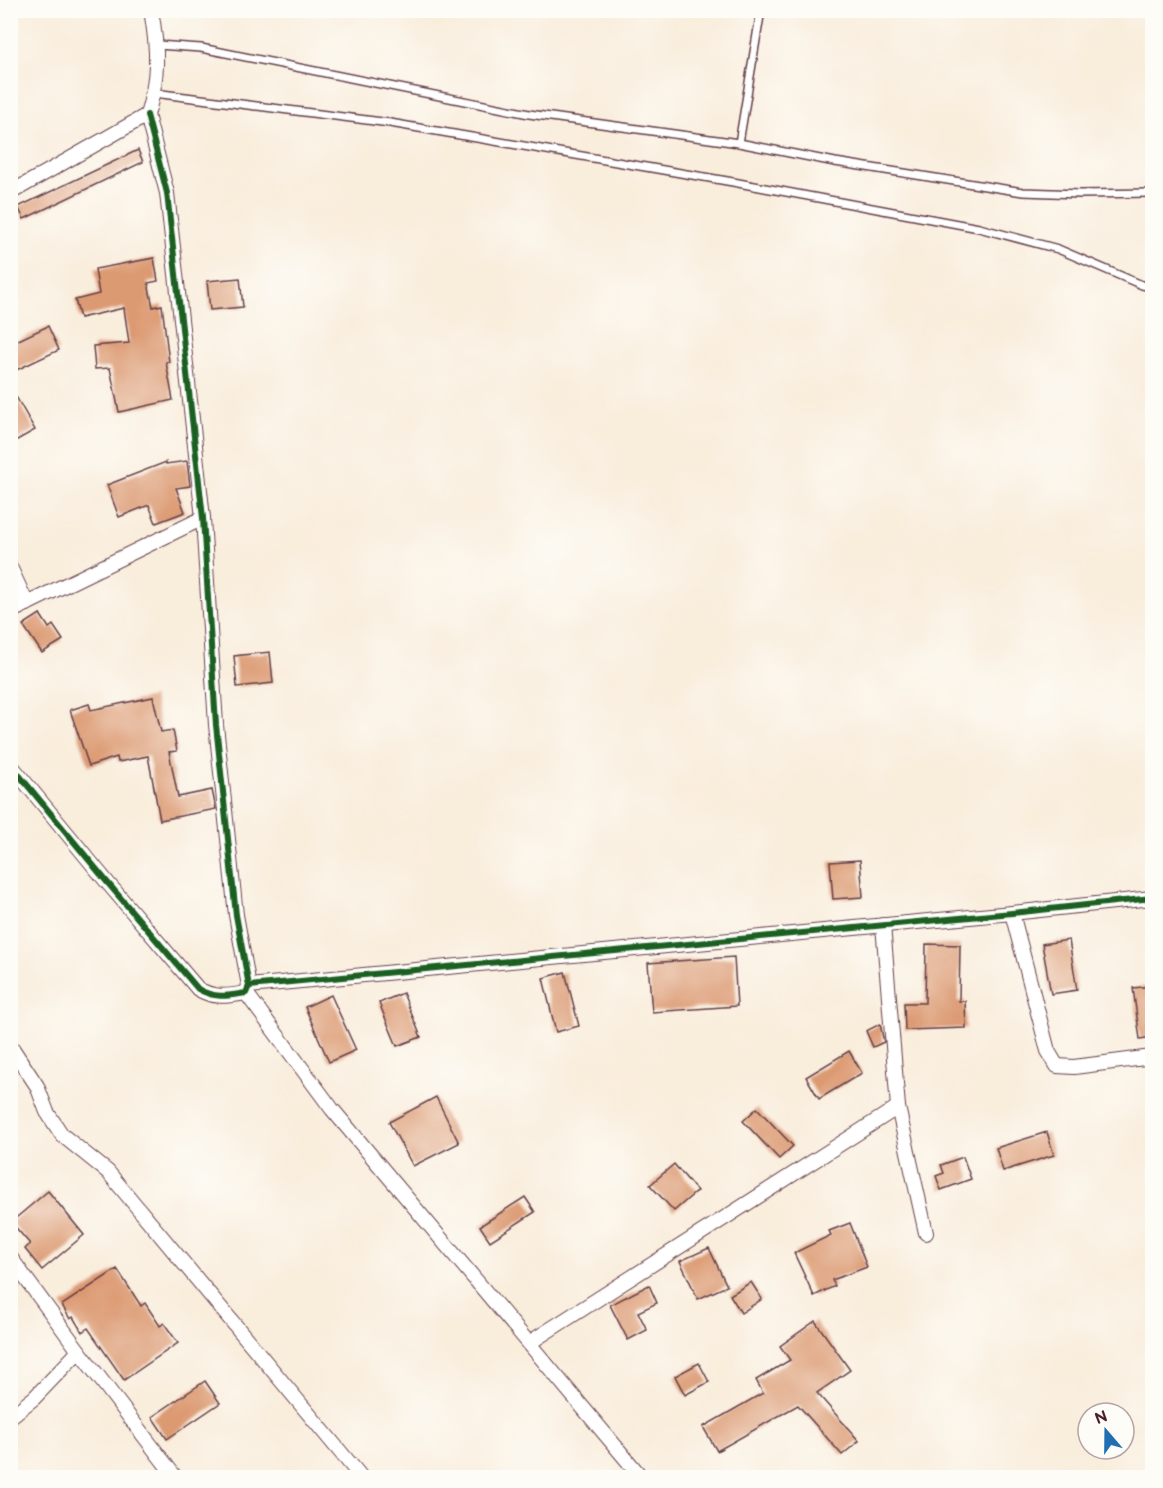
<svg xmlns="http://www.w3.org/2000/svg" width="1163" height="1488" font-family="'Balsamiq Sans',sans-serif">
<rect width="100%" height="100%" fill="#fdfcf7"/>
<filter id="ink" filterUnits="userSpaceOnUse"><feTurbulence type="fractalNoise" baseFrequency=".0167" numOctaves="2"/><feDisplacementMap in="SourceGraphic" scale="12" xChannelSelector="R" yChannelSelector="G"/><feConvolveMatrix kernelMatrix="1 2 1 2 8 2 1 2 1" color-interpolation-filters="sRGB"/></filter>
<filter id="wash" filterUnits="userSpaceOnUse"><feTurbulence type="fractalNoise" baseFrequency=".008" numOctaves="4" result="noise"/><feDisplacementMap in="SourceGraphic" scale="24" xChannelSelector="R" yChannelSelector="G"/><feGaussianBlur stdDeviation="1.35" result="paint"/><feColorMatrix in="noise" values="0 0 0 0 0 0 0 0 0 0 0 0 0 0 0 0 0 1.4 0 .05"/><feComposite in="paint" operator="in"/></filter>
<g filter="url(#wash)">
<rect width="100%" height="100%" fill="#f9eddc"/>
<g id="blocks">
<!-- building -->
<g fill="#dc9a72">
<path d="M138,150L143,162L24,219L18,207Z"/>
<path d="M154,258L158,281L148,283L153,307L162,305L169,362H166L173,400L119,412L110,368L95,369L93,346L129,343L124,308L80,318L75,300L99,294L95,269Z"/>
<path d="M240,278L243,307L210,310L207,281Z"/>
<path d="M48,326L59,350L10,373V344Z"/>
<path d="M10,386L35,430L10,444Z"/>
<path d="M187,461L190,486L176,488L185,512L156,523L149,505L119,517L107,485L166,462V464Z"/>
<path d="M40,614L49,628L53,625L63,640L42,653L23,625Z"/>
<path d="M270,652L273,683L237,687L234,656Z"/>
<path d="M153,697L161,732L173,730L177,751L169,752L178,797L212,790L216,809L160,820L148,756L118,762L117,757L89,766L70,710L89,704L91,710Z"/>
<path d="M860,860L863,897L833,899L830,862Z"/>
<path d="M1069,940L1077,990L1051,994L1042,944Z"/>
<path d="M926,944L960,945L959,1001H965L966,1028L905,1030L904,1003H925Z"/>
<path d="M734,957L737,1006L652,1012L648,963Z"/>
<path d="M565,972L579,1026L556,1032L543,978Z"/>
<path d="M1152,986V1037L1140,1039L1133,988Z"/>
<path d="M403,993L421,1037L397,1046L379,1003Z"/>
<path d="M331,995L356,1050L329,1062L305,1007Z"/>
<path d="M880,1024L884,1042L873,1047L866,1031Z"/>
<path d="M849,1051L862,1073L819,1099L806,1077Z"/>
<path d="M436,1097L459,1143L413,1166L389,1122Z"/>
<path d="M757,1108L793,1146L779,1159L743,1121Z"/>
<path d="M1047,1132L1054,1155L1003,1171L996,1148Z"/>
<path d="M963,1157L971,1179L941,1190L936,1176L944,1173L941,1165Z"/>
<path d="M674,1164L697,1191L674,1211L650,1185Z"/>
<path d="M48,1191L84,1235L42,1270L25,1249L30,1244L11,1222Z"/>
<path d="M525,1197L535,1212L490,1241L480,1226Z"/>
<path d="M850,1223L867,1267L832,1280L835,1286L814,1296L794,1253L831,1235L829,1231Z"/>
<path d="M709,1248L727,1286L698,1299L680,1261Z"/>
<path d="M117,1269L141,1306L145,1303L160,1326L164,1323L178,1343L124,1380L88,1328L82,1332L73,1317L70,1319L62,1305Z"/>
<path d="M751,1282L762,1299L741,1313L730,1295Z"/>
<path d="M649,1285L657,1303L638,1312L647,1330L628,1340L610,1305Z"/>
<path d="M815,1321L850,1370L817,1393L859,1441L842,1455L798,1405L717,1451L703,1427L763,1393L756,1380L790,1360L780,1346Z"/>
<path d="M699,1363L709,1382L685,1395L675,1376Z"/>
<path d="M205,1381L220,1403L167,1439L152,1417Z"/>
</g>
</g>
</g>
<g filter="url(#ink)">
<use href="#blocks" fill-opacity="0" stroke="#643e46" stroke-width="1.5"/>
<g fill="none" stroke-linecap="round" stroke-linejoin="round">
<!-- lane casing -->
<g stroke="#643e46" stroke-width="10">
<g id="lane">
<path d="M157,45L201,48L529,114L739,143L835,162L1023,192L1080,194L1152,193"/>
<path d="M154,93L390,123L733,182L979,228L1058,249L1142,285L1152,287"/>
<path d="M739,143L761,10"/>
</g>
</g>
<!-- street casing -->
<g stroke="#643e46" stroke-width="16">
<g id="street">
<path d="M10,193L147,115C159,76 158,50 151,10"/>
<path d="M10,567L27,604"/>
<path d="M10,612L203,518"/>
<path d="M10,764L107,882L198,989C215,999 228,996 246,993L249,986L236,915L216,725L203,518L167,193L147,115"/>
<path d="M1012,913L1048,1051L1057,1066L1074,1067L1152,1057"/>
<path d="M883,925L898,1107L926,1233"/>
<path d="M249,986L1012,913L1152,898"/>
<path d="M246,993L332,1109L642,1478"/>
<path d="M10,1045L37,1086L47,1112L62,1135L108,1172L362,1478"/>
<path d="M10,1257L79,1351L176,1478"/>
<path d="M529,1343L898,1107"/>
<path d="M10,1417L34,1398L79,1351"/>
</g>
</g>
<!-- lane -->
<use href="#lane" stroke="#fff" stroke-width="7"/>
<!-- street -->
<use href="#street" stroke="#fff" stroke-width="14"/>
<!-- cycleway casing -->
<g stroke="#fdfcf7" stroke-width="10">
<g id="cycleway">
<path d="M10,764L107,882L198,989C215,999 228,996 246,993L249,986L236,915L216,725L203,518L167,193L147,115"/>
<path d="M249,986L1012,913L1152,898"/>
</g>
</g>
<!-- cycleway -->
<use href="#cycleway" stroke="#1b5e20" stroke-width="6"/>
</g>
</g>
<!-- margin -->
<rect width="1163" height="1488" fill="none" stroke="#fdfcf7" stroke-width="36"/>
<!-- north arrow -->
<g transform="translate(1106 1431) rotate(340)"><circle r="28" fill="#fdfcf7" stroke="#b5a4a5" stroke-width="1.5"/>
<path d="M0-4.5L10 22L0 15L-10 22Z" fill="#1f6fb2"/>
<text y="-9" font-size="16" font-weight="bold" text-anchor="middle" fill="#4a1f2b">N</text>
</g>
</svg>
